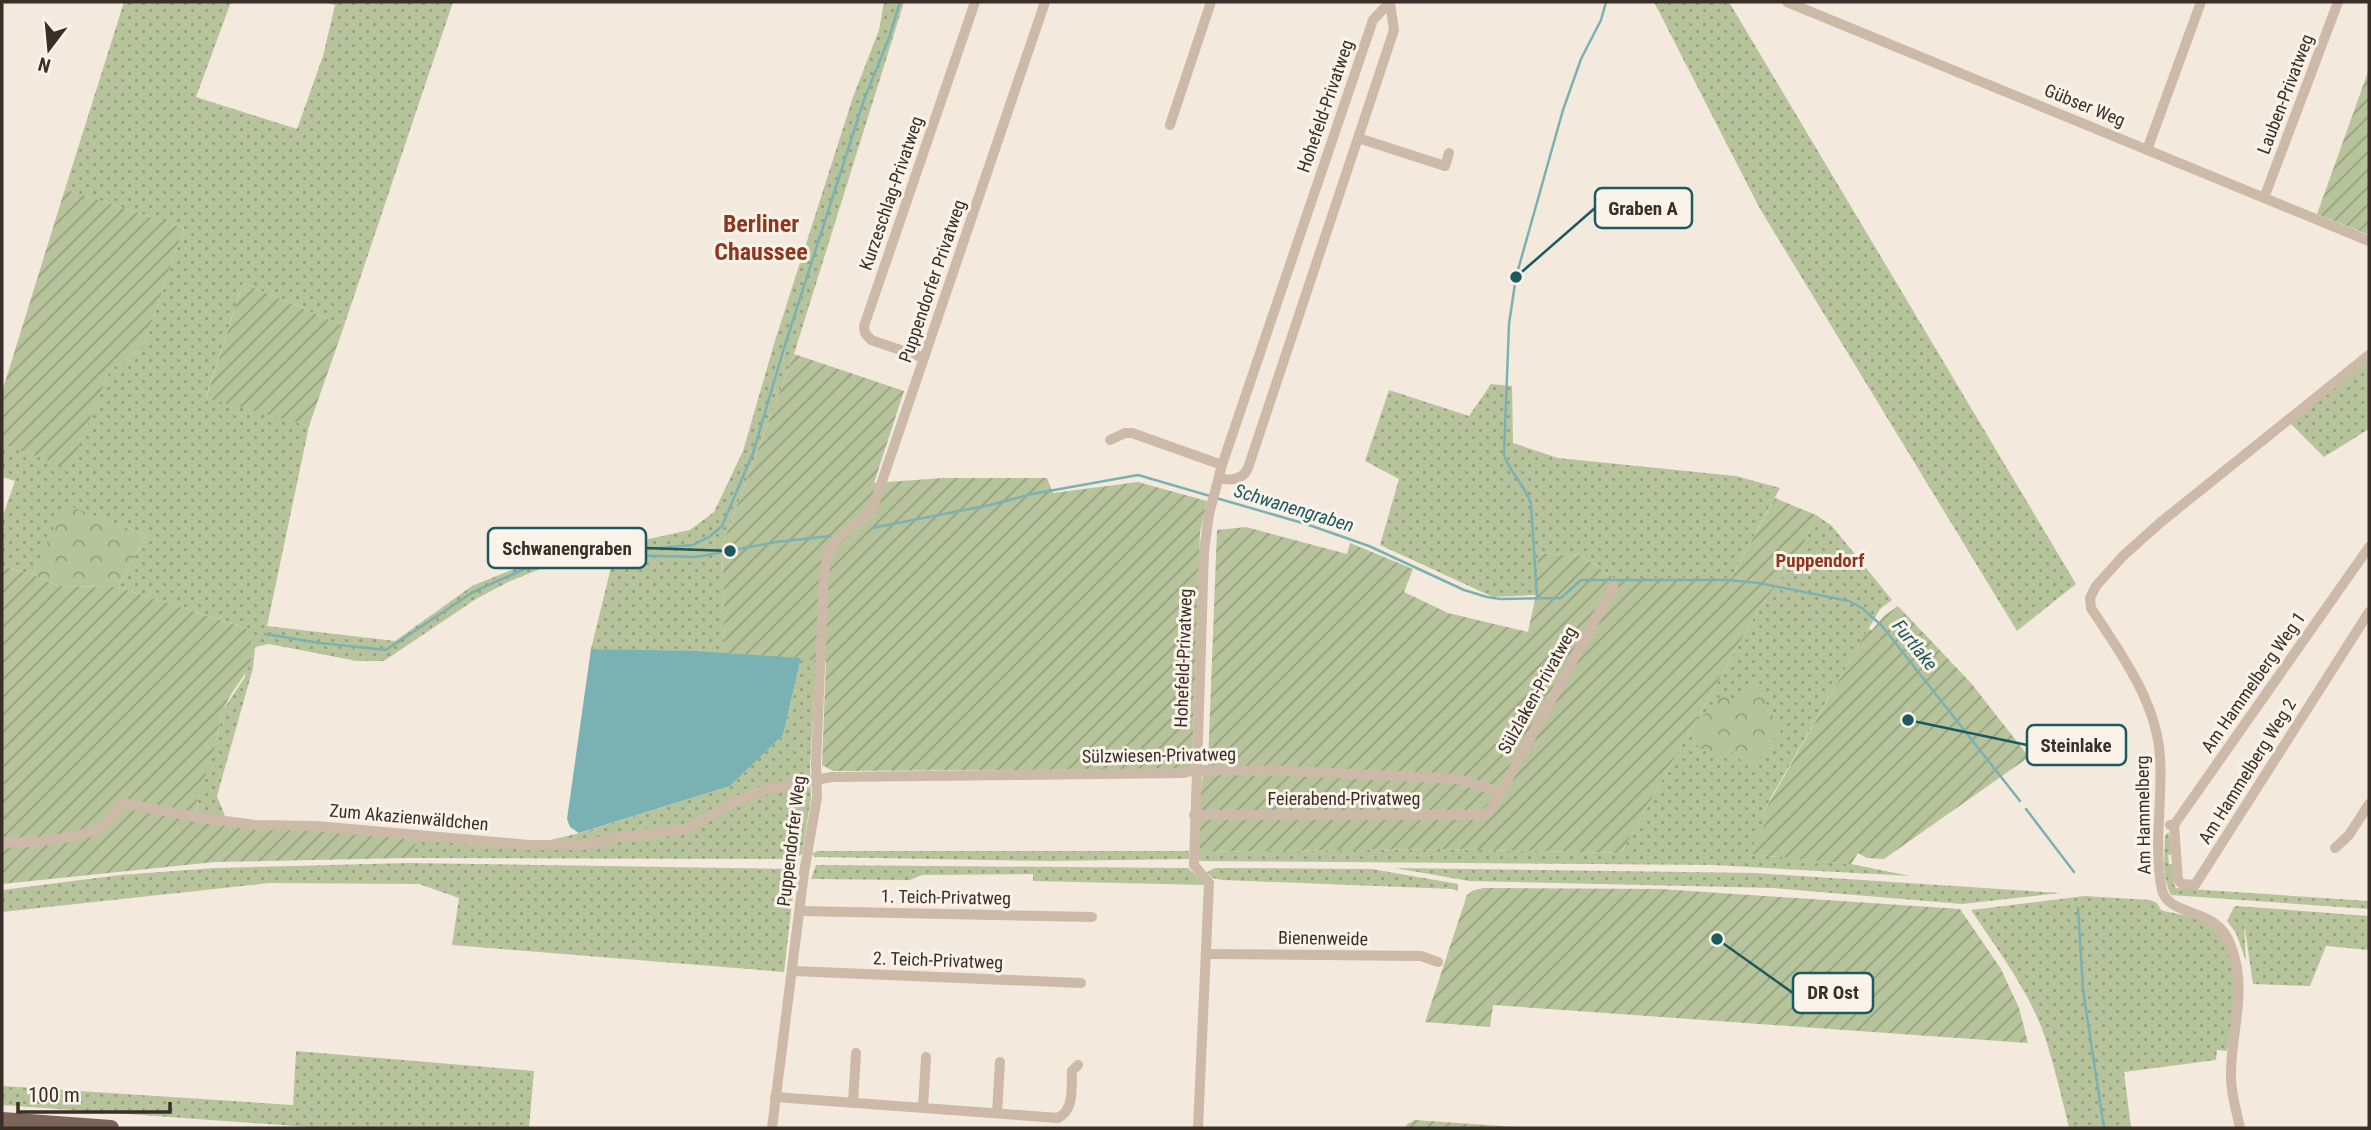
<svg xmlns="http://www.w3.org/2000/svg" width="2371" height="1130" font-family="'Roboto Condensed',sans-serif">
<defs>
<pattern id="grass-dots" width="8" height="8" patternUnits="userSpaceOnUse" patternTransform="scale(1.75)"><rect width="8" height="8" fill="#b7c49b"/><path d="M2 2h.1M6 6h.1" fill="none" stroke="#96a07e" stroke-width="1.8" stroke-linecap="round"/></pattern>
<pattern id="forest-crowns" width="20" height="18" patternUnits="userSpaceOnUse" patternTransform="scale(1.75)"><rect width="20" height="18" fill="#b7c49b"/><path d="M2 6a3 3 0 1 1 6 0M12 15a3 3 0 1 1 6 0" fill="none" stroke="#96a07e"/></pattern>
<pattern id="garden-furrows" width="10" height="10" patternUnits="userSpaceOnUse" patternTransform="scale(1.75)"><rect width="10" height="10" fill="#b7c49b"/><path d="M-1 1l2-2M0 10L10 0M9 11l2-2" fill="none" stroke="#96a07e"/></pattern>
</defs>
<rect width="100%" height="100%" fill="#f4e9dd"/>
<!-- grass -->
<g fill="url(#grass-dots)">
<path d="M124,2H231L196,97L297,129L323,56L335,5L323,2H453L344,326L243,283L206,397L309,426L267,626L395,641L472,586L546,556L607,548L690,530L714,512L743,451L774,344L853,97L879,30L884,2H904L794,354L722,546L725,653L591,649L616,547L607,548L600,566L579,561L550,565L508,582L476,599L384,661H357L269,644L255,647L253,668L217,796L227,821L196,817L200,782L213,754L223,710L245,677L248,629L118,587L146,535L65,505L33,575L2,566V518L15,481L2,477V444L70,467L110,370L143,347L184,228L65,189Z"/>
<path d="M1654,2H1729L2076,584L2017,631L1760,209Z"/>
<path d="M2369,355V429L2324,457L2287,420Z"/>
<path d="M1491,384L1512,386L1513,443L1558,458L1736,476L1780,488L1731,578H1614L1582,556L1539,553L1536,595L1493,597L1380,545L1399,479L1365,461L1389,390L1469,416Z"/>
<path d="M1816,515L1832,526L1892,600L1880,609L1773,794L1762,815L1769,819L1749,854L1851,864L1910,876L1713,865L1198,861L1197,852L1440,849L1621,853L1757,612L1801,550Z"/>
<path d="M801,658L816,660L810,768L811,798L802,854L794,859L410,858L415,843L388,833L529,845L580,833L730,786L783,735Z"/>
<path d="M2167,833H2169L2172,854L2168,855L2169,864H2174L2173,882L2176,888L2369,901V909L2171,895C2162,877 2164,857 2165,837Z"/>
<path d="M817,851H1189V859L1052,861L815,857L812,854Z"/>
<path d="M408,863L796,869L784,972L452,945L459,898L419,884L270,883L2,912V890L120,875L215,868Z"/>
<path d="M816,865L1188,868L1206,885L1033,881V874L922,875L910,880L811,879Z"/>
<path d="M1215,868L1372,869L1458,884V891L1452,889L1223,880L1212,878L1207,872Z"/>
<path d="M1395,868L1755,873L2060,893L1962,904L1773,888L1469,881Z"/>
<path d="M2085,896L2150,900L2157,903L2161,910C2175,914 2189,915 2203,921C2248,944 2233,1012 2227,1051L2217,1050L2216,1060L2124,1072L2131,1128H2069C2062,1099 2055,1069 2046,1040C2030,992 1999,952 1971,910Z"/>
<path d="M2237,906L2369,916V950L2326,946L2310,986L2253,984L2244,923L2246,961L2236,933L2227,921L2234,907Z"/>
<path d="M296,1051L534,1071L529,1128H322L2,1105V1086L293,1105Z"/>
</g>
<!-- forest -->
<g fill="url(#forest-crowns)">
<path d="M64,504L146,535L118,587L58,586L33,575Z"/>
<path d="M1757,684L1781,733L1749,767L1730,751L1714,758L1691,741L1709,706L1724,696L1741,700Z"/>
</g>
<!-- garden -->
<g fill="url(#garden-furrows)">
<path d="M2369,69V235L2317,214Z"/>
<path d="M65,189L184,228L143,347L110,370L70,468L2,444V392Z"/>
<path d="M243,283L344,326L309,426L206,398Z"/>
<path d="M794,354L904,391L874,483L943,478H1047L1053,493L1138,482L1207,501L1200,533L1192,765L1188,769L833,771L822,765L826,661L725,653L722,546Z"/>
<path d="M1775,498L1816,515L1801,550L1757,612L1621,853L1440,849L1197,852L1202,779L1208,764L1217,530L1246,527L1347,554L1350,543L1413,569L1404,592L1448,613L1528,632L1536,595L1538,553L1582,556L1614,578H1731Z"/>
<path d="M2,566L33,575L58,586L118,587L248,629C262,672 234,678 223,712C218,726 217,741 213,755C204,781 198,787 196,817L388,833L416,843L410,858L215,862L2,884Z"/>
<path d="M1898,606L1971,683L2029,757L1884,859L1867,858L1858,853L1851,864L1748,854L1768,819L1762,815L1868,629L1872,630L1884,616Z"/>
<path d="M1484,888L1661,889L1960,909L2001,969L2019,1008L2028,1043L1493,1005L1490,1027L1425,1022L1467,895L1474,890Z"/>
<path d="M1415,1120L1529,1128H1406L1407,1124Z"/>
</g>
<!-- water -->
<path fill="#7ab1b3" d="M591,649L695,651L801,658L783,735L730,786L579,833L570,827L567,819Z"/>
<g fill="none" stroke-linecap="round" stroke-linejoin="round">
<!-- stream -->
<g stroke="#7ab1b3" stroke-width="2.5">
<path d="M1216,498L1306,524L1369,546L1464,590L1487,597L1500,599L1561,598L1581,580H1727L1759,583L1849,601L1862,608L1882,626L2020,801"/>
<path d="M872,528L990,505L1032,494L1138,475L1210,496"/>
<path d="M636,554V550L693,545L709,537L722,526L753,453L784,348L864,100L889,38L900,2"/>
<path d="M623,555L697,557L776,542L830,536"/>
<path d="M1537,598L1531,504C1525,485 1510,473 1504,455L1509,324L1516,277L1563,110L1581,59L1601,20L1606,2"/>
<path d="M265,634L320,643L386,650L473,592L540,562L620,550"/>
<path d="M2026,809L2074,872"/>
<path d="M2078,908L2083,990L2104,1128"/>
</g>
<!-- street -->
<g stroke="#cdb9a7" stroke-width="10">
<path d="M1787,2L2369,241"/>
<path d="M1170,125L1211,2"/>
<path d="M1358,138L1445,166L1449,153"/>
<path d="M2147,150L2201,2"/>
<path d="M2264,198L2338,2"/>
<path d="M924,358L871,340L865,333L864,326L975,2"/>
<path d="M1110,440L1125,433H1132L1222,465"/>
<path d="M1219,478C1231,481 1243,480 1248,468L1394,30L1390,3"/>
<path d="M1194,815H1483L1491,809L1508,779L1613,587"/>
<path d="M2170,825H2174L2369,547"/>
<path d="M2174,825L2178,880L2182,884L2195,885L2369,612"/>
<path d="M2,842C26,844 79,839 100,828C108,823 116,810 122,803L196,817L255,825L316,826L529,845H583L618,837L684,830L736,801L771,788L832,777L1184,773L1196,770L1287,771L1459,779L1500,792"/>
<path d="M2335,848L2349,835L2369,804"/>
<path d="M800,911L1092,917"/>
<path d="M1207,954L1421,956L1438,962"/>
<path d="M793,971L1081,983"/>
<path d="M775,1097L1058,1118C1075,1109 1071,1088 1072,1071L1078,1065"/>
<path d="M853,1103L856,1053"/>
<path d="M923,1107L926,1057"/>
<path d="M997,1113L1000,1062"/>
<path d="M772,1128L804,873L817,797L816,763L824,574C826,563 827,551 834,543C848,526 867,520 876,499L1045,2"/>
<path d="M1198,1128L1209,883L1194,865L1204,551L1209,514L1222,465L1373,20L1390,2"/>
<path d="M2240,1128C2236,1109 2230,1090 2231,1070C2232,1029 2247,990 2232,949C2229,939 2223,929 2214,923C2199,911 2167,911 2162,890C2153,847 2163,800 2160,757C2157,702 2120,652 2091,608L2090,598L2096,586L2123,556L2161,522L2369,355"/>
</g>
<!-- primary -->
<path stroke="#7c6458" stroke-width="16" d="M2,1120L111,1128"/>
</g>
<g text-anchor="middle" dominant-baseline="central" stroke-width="6" stroke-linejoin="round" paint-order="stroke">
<!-- street labels -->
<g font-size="18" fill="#392e28" stroke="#fbf3ea">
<text transform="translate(2285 94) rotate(-69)">Lauben-Privatweg</text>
<text transform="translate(2085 105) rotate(22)">Gübser Weg</text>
<text transform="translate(1325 106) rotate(-71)">Hohefeld-Privatweg</text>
<text transform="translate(891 193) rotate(-71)">Kurzeschlag-Privatweg</text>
<text transform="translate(932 281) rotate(-71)">Puppendorfer Privatweg</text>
<text transform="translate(1183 658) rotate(-88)">Hohefeld-Privatweg</text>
<text transform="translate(2253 682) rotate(-55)">Am Hammelberg Weg 1</text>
<text transform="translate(1537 690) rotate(-61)">Sülzlaken-Privatweg</text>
<text transform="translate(1159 755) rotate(-1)">Sülzwiesen-Privatweg</text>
<text transform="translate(2247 771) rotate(-58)">Am Hammelberg Weg 2</text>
<text x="1344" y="798">Feierabend-Privatweg</text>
<text transform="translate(2143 815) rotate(-91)">Am Hammelberg</text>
<text transform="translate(409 817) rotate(5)">Zum Akazienwäldchen</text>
<text transform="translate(791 841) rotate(-83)">Puppendorfer Weg</text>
<text transform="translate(946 897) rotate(1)">1. Teich-Privatweg</text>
<text transform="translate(1323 938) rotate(1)">Bienenweide</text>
<text transform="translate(938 960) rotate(2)">2. Teich-Privatweg</text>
</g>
<!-- water labels -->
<g font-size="19" font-style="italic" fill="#1b5a5e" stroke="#fbf3ea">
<text transform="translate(1294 508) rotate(17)">Schwanengraben</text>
<text transform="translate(1915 645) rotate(51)">Furtlake</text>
</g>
<!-- neighbourhood labels -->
<g font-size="19" font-weight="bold" fill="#8e371c" stroke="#fbf3ea">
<text x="1820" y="560">Puppendorf</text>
</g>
<!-- district labels -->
<g font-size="24" font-weight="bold" fill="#8e371c" stroke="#fbf3ea">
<text x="761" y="224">Berliner<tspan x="761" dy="28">Chaussee</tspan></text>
</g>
</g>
<!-- callouts -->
<path fill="none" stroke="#1b5a5e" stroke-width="2.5" d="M1516 277L1595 208M730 551L646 548M1908 720L2027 745M1717 939L1793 993"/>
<g fill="#1b5a5e" stroke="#fbf3ea" stroke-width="2.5">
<circle cx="1516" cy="277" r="7"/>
<circle cx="730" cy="551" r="7"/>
<circle cx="1908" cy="720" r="7"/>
<circle cx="1717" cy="939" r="7"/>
</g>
<g fill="#fbf3ea" stroke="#1b5a5e" stroke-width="2.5">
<rect x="1595" y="188" width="97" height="40" rx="7"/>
<rect x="488" y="528" width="158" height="40" rx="7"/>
<rect x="2027" y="725" width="99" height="40" rx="7"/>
<rect x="1793" y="973" width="80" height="40" rx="7"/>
</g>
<g font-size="19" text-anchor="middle" font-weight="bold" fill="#392e28">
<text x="1643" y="215">Graben A</text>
<text x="567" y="555">Schwanengraben</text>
<text x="2076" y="752">Steinlake</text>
<text x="1833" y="999">DR Ost</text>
</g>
<!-- border -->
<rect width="2371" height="1130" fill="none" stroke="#392e28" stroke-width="7"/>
<!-- north arrow -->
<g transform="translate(49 49) rotate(196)" stroke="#fbf3ea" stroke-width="5" paint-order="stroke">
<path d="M0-5L12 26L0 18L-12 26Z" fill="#392e28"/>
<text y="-10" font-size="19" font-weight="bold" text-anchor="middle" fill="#392e28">N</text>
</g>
<!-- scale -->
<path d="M18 1102v10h152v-10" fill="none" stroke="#392e28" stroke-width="3.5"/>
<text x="28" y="1102" font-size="21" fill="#392e28" stroke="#fbf3ea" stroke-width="5" paint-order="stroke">100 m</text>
</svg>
